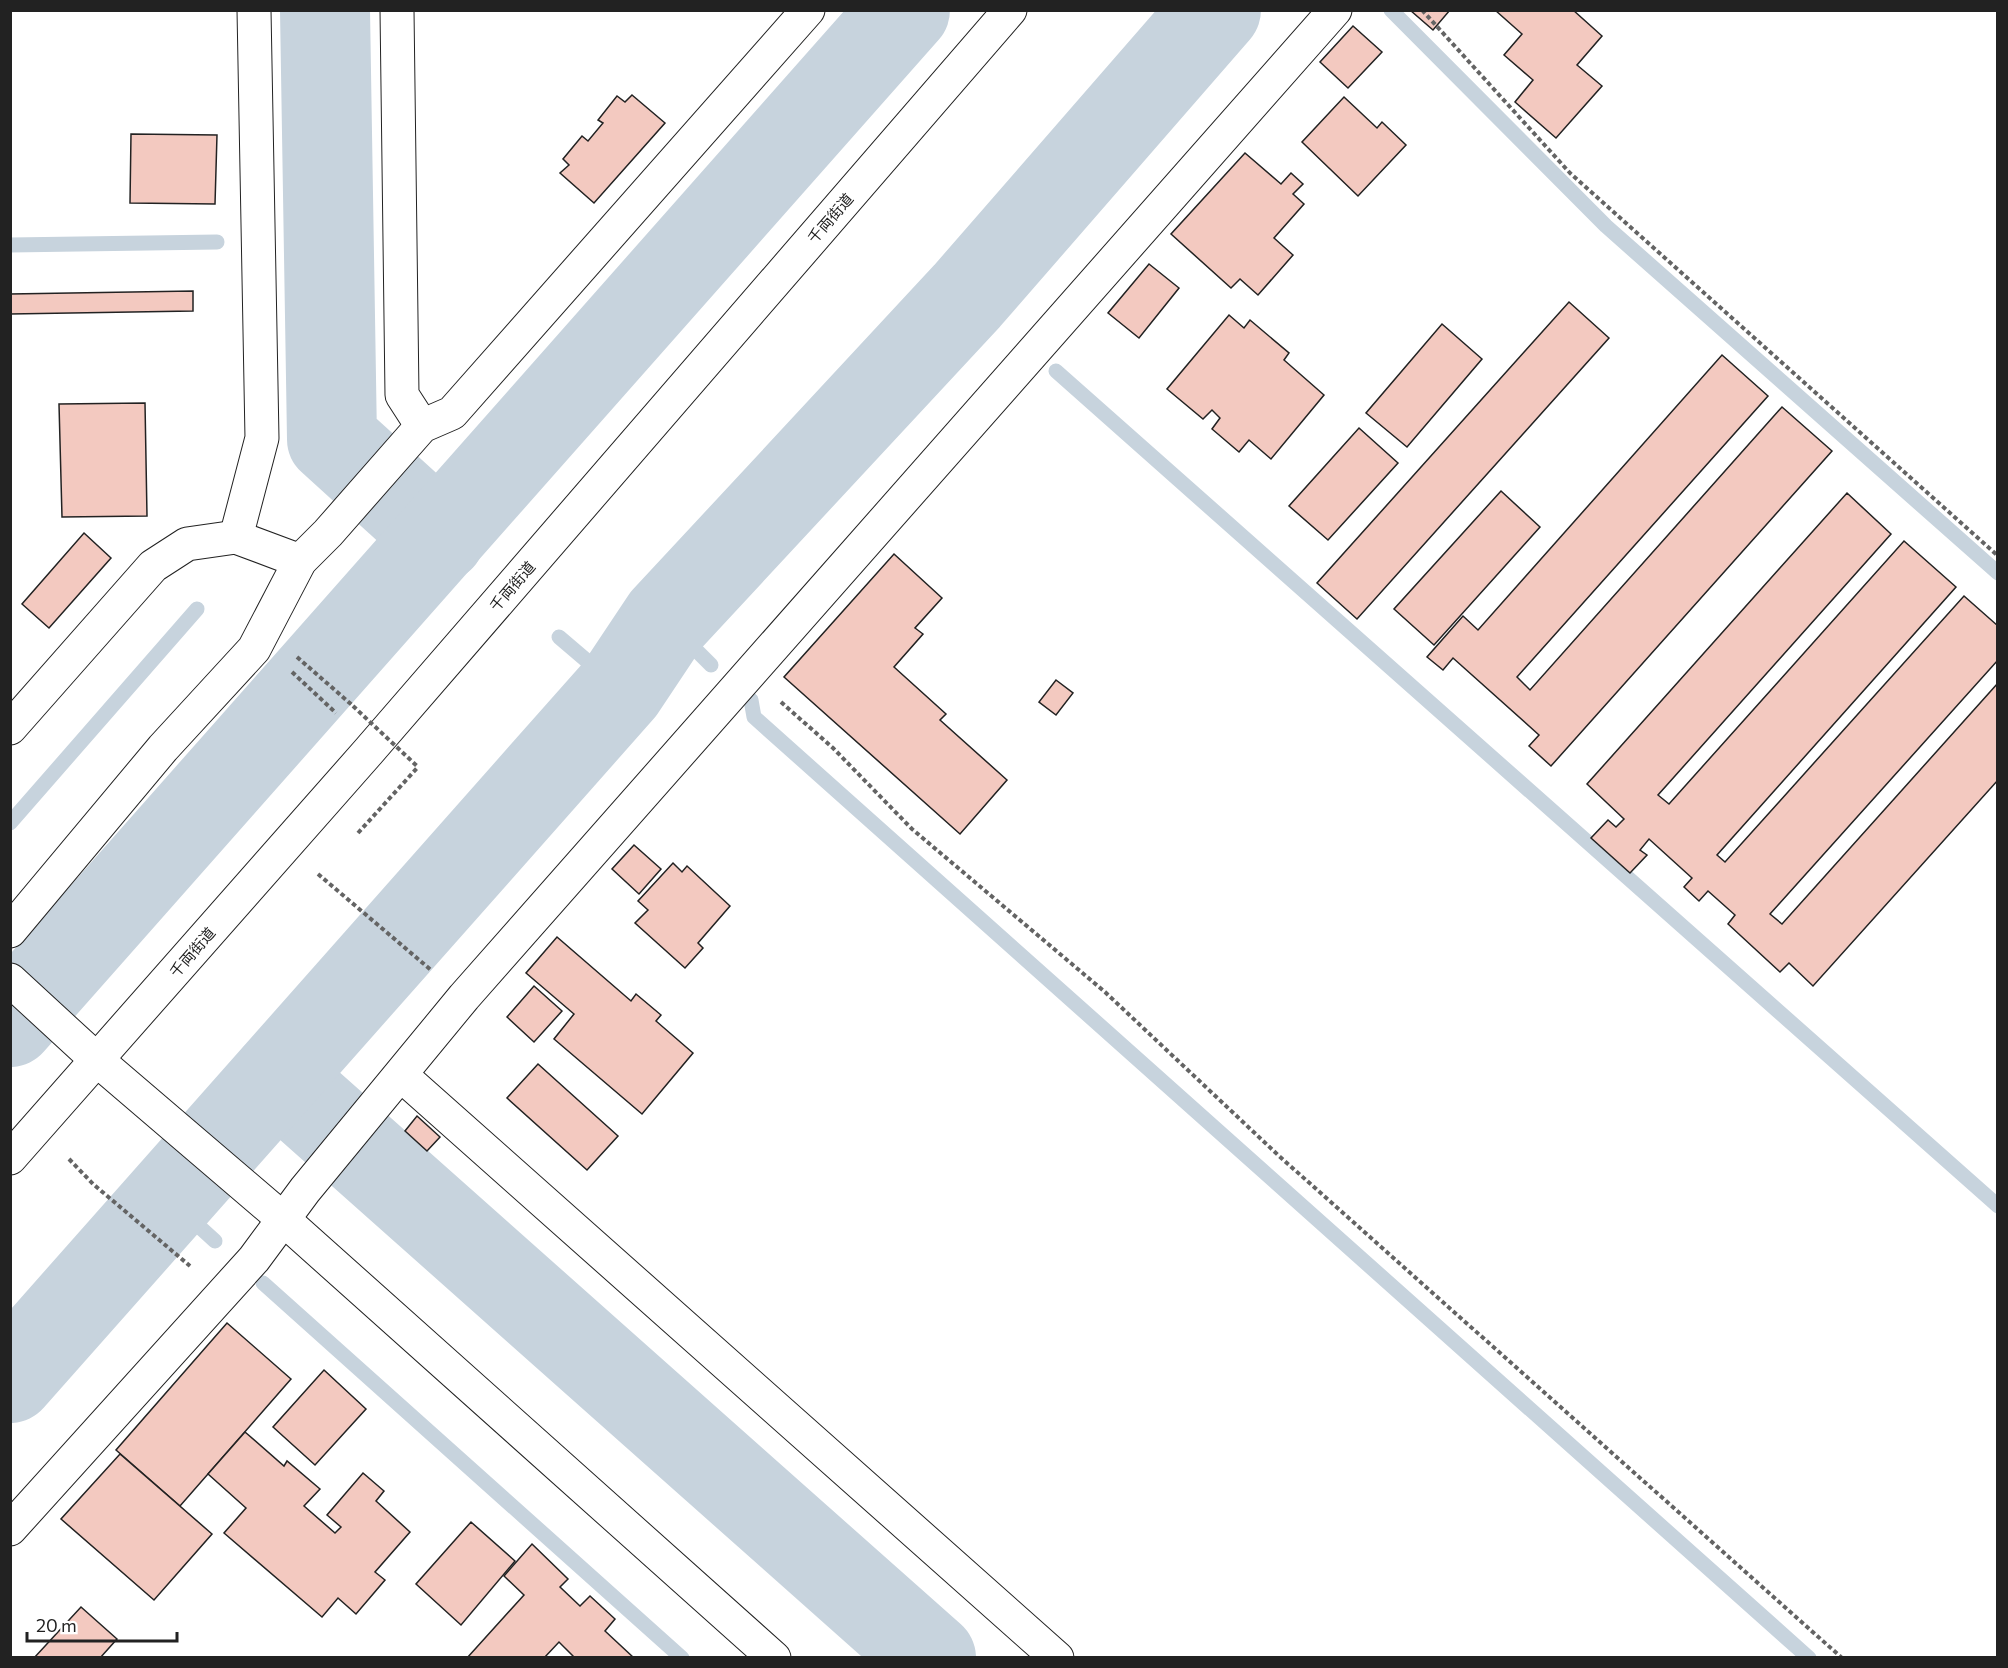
<svg xmlns="http://www.w3.org/2000/svg" width="2008" height="1668" font-family="Commissioner,'Noto Sans JP',sans-serif">
<rect width="100%" height="100%" fill="#fff"/>
<g fill="none" stroke-linecap="round" stroke-linejoin="round">
<!-- stream -->
<g stroke="#c7d3dd" stroke-width="15">
<path d="M1391,10L1606,226L1998,573"/>
<path d="M299,238L329,236"/>
<path d="M10,245L217,242"/>
<path d="M967,296L987,314"/>
<path d="M1056,371L1998,1206"/>
<path d="M321,470L341,447"/>
<path d="M440,537L455,550"/>
<path d="M666,620L711,665"/>
<path d="M559,637L620,689"/>
<path d="M751,700L754,717L1809,1658"/>
<path d="M10,823L197,609"/>
<path d="M169,1199L215,1241"/>
<path d="M263,1283L682,1658"/>
</g>
<!-- river -->
<g stroke="#c7d3dd" stroke-width="90">
<path d="M325,10L332,439L440,537"/>
<path d="M10,1022L905,10"/>
<path d="M277,1077L931,1658"/>
<path d="M10,1378L620,689L666,620L967,296L1216,10"/>
</g>
</g>
<!-- building -->
<g fill="#f3c9c0" stroke="#222" stroke-width="1.5">
<path d="M1410,10H1450L1433,30Z"/>
<path d="M1495,10H1573L1602,36L1577,65L1602,86L1556,138L1515,102L1533,80L1504,55L1522,34Z"/>
<path d="M1353,26L1382,52L1348,88L1320,62Z"/>
<path d="M632,95L665,123L594,203L560,173L569,165L563,159L582,136L588,141L603,123L598,120L617,96L625,102Z"/>
<path d="M1344,97L1377,128L1382,122L1406,145L1358,196L1302,142Z"/>
<path d="M131,134L217,135L215,204L130,203Z"/>
<path d="M1245,153L1281,184L1291,173L1303,184L1293,194L1304,204L1274,238L1293,255L1258,295L1240,279L1231,288L1171,234Z"/>
<path d="M1149,264L1179,288L1139,338L1108,313Z"/>
<path d="M193,291V311L10,314V294Z"/>
<path d="M1569,302L1609,338L1357,619L1317,583Z"/>
<path d="M1229,315L1244,328L1250,320L1289,353L1284,360L1324,395L1271,459L1249,440L1239,452L1212,429L1220,418L1212,410L1203,419L1167,389Z"/>
<path d="M1442,324L1482,359L1407,447L1366,413Z"/>
<path d="M1722,355L1768,396L1517,677L1530,690L1782,407L1832,451L1551,766L1529,746L1539,735L1453,658L1443,670L1427,657L1463,616L1478,630Z"/>
<path d="M145,403L147,516L62,517L59,404Z"/>
<path d="M1359,428L1398,463L1328,540L1289,506Z"/>
<path d="M1501,491L1540,527L1434,645L1394,609Z"/>
<path d="M1847,493L1891,534L1658,795L1669,804L1904,541L1956,587L1717,855L1725,862L1964,596L1998,626V660L1770,914L1782,924L1998,683V780L1813,986L1789,963L1780,972L1728,924L1735,915L1708,891L1699,901L1684,887L1692,878L1649,839L1640,850L1647,855L1630,873L1591,838L1608,820L1616,827L1624,819L1587,784Z"/>
<path d="M84,533L111,558L49,628L22,604Z"/>
<path d="M894,554L942,598L915,628L923,634L894,667L946,714L940,720L1007,780L960,834L784,677Z"/>
<path d="M1056,680L1073,693L1056,715L1039,702Z"/>
<path d="M634,845L661,869L639,894L612,869Z"/>
<path d="M673,863L682,872L687,866L730,906L698,943L703,948L685,968L635,923L648,910L638,901Z"/>
<path d="M557,937L631,1001L636,994L661,1015L656,1021L693,1053L642,1114L554,1039L574,1014L526,973Z"/>
<path d="M534,986L562,1011L534,1042L507,1017Z"/>
<path d="M538,1064L618,1136L587,1170L507,1098Z"/>
<path d="M417,1116L440,1137L427,1151L405,1131Z"/>
<path d="M227,1323L291,1379L180,1506L116,1450Z"/>
<path d="M324,1370L366,1409L315,1465L273,1427Z"/>
<path d="M245,1432L284,1466L287,1461L320,1489L304,1506L335,1533L341,1527L327,1515L363,1473L384,1491L376,1501L410,1532L375,1572L385,1580L356,1614L338,1598L322,1617L224,1533L246,1508L208,1474Z"/>
<path d="M120,1454L212,1534L154,1600L61,1519Z"/>
<path d="M471,1522L515,1561L461,1625L416,1584Z"/>
<path d="M532,1544L568,1579L560,1587L580,1606L590,1596L615,1619L605,1631L634,1658H575L559,1642L544,1658H467L524,1595L504,1576Z"/>
<path d="M81,1607L117,1639L100,1658H34Z"/>
</g>
<g fill="none" stroke-linecap="round" stroke-linejoin="round">
<!-- minor casing -->
<g stroke="#222" stroke-width="35">
<g id="minor">
<path d="M254,10L262,438L236,537L300,561"/>
<path d="M397,10L402,395L422,426"/>
<path d="M10,728L153,566L187,544L236,537"/>
<path d="M10,931L163,748L254,649L300,561L328,533L422,426L452,413L808,10"/>
<path d="M10,980L97,1060"/>
<path d="M401,1075L1057,1658"/>
<path d="M10,1529L254,1259L305,1190L464,997L1335,10"/>
</g>
</g>
<!-- tertiary casing -->
<g stroke="#222" stroke-width="35">
<g id="tertiary">
<path d="M97,1060L283,1219L774,1658"/>
<path d="M10,1158L368,752L1010,10"/>
</g>
</g>
<!-- path -->
<g stroke="#646464" stroke-width="4" stroke-dasharray="4.5 3" stroke-linecap="butt">
<path d="M1422,10L1570,173L1998,556"/>
<path d="M297,657L352,705"/>
<path d="M292,672L336,713"/>
<path d="M781,702L833,748L912,829L1105,992L1278,1155L1842,1658"/>
<path d="M358,833L418,767"/>
<path d="M318,874L431,970"/>
<path d="M69,1159L93,1184L190,1266"/>
</g>
<!-- minor -->
<use href="#minor" stroke="#fff" stroke-width="33"/>
<!-- tertiary -->
<use href="#tertiary" stroke="#fff" stroke-width="33"/>
<!-- path-bridge -->
<path stroke="#646464" stroke-width="4" stroke-dasharray="4.5 3" stroke-linecap="butt" d="M353,706L418,767"/>
</g>
<g text-anchor="middle" dominant-baseline="central" stroke-width="4.5" stroke-linejoin="round" paint-order="stroke">
<!-- street labels -->
<g font-size="15" fill="#222" stroke="#fff">
<text transform="translate(830 218) rotate(-49)">千両街道</text>
<text transform="translate(512 586) rotate(-49)">千両街道</text>
<text transform="translate(192 952) rotate(-49)">千両街道</text>
</g>
</g>
<!-- border -->
<rect width="2008" height="1668" fill="none" stroke="#222222" stroke-width="24"/>
<!-- scale -->
<path d="M27 1632v9h150v-9" fill="none" stroke="#222222" stroke-width="3"/>
<text x="36" y="1632" font-size="18" fill="#222222" stroke="#ffffff" stroke-width="4.5" paint-order="stroke">20 m</text>
</svg>
